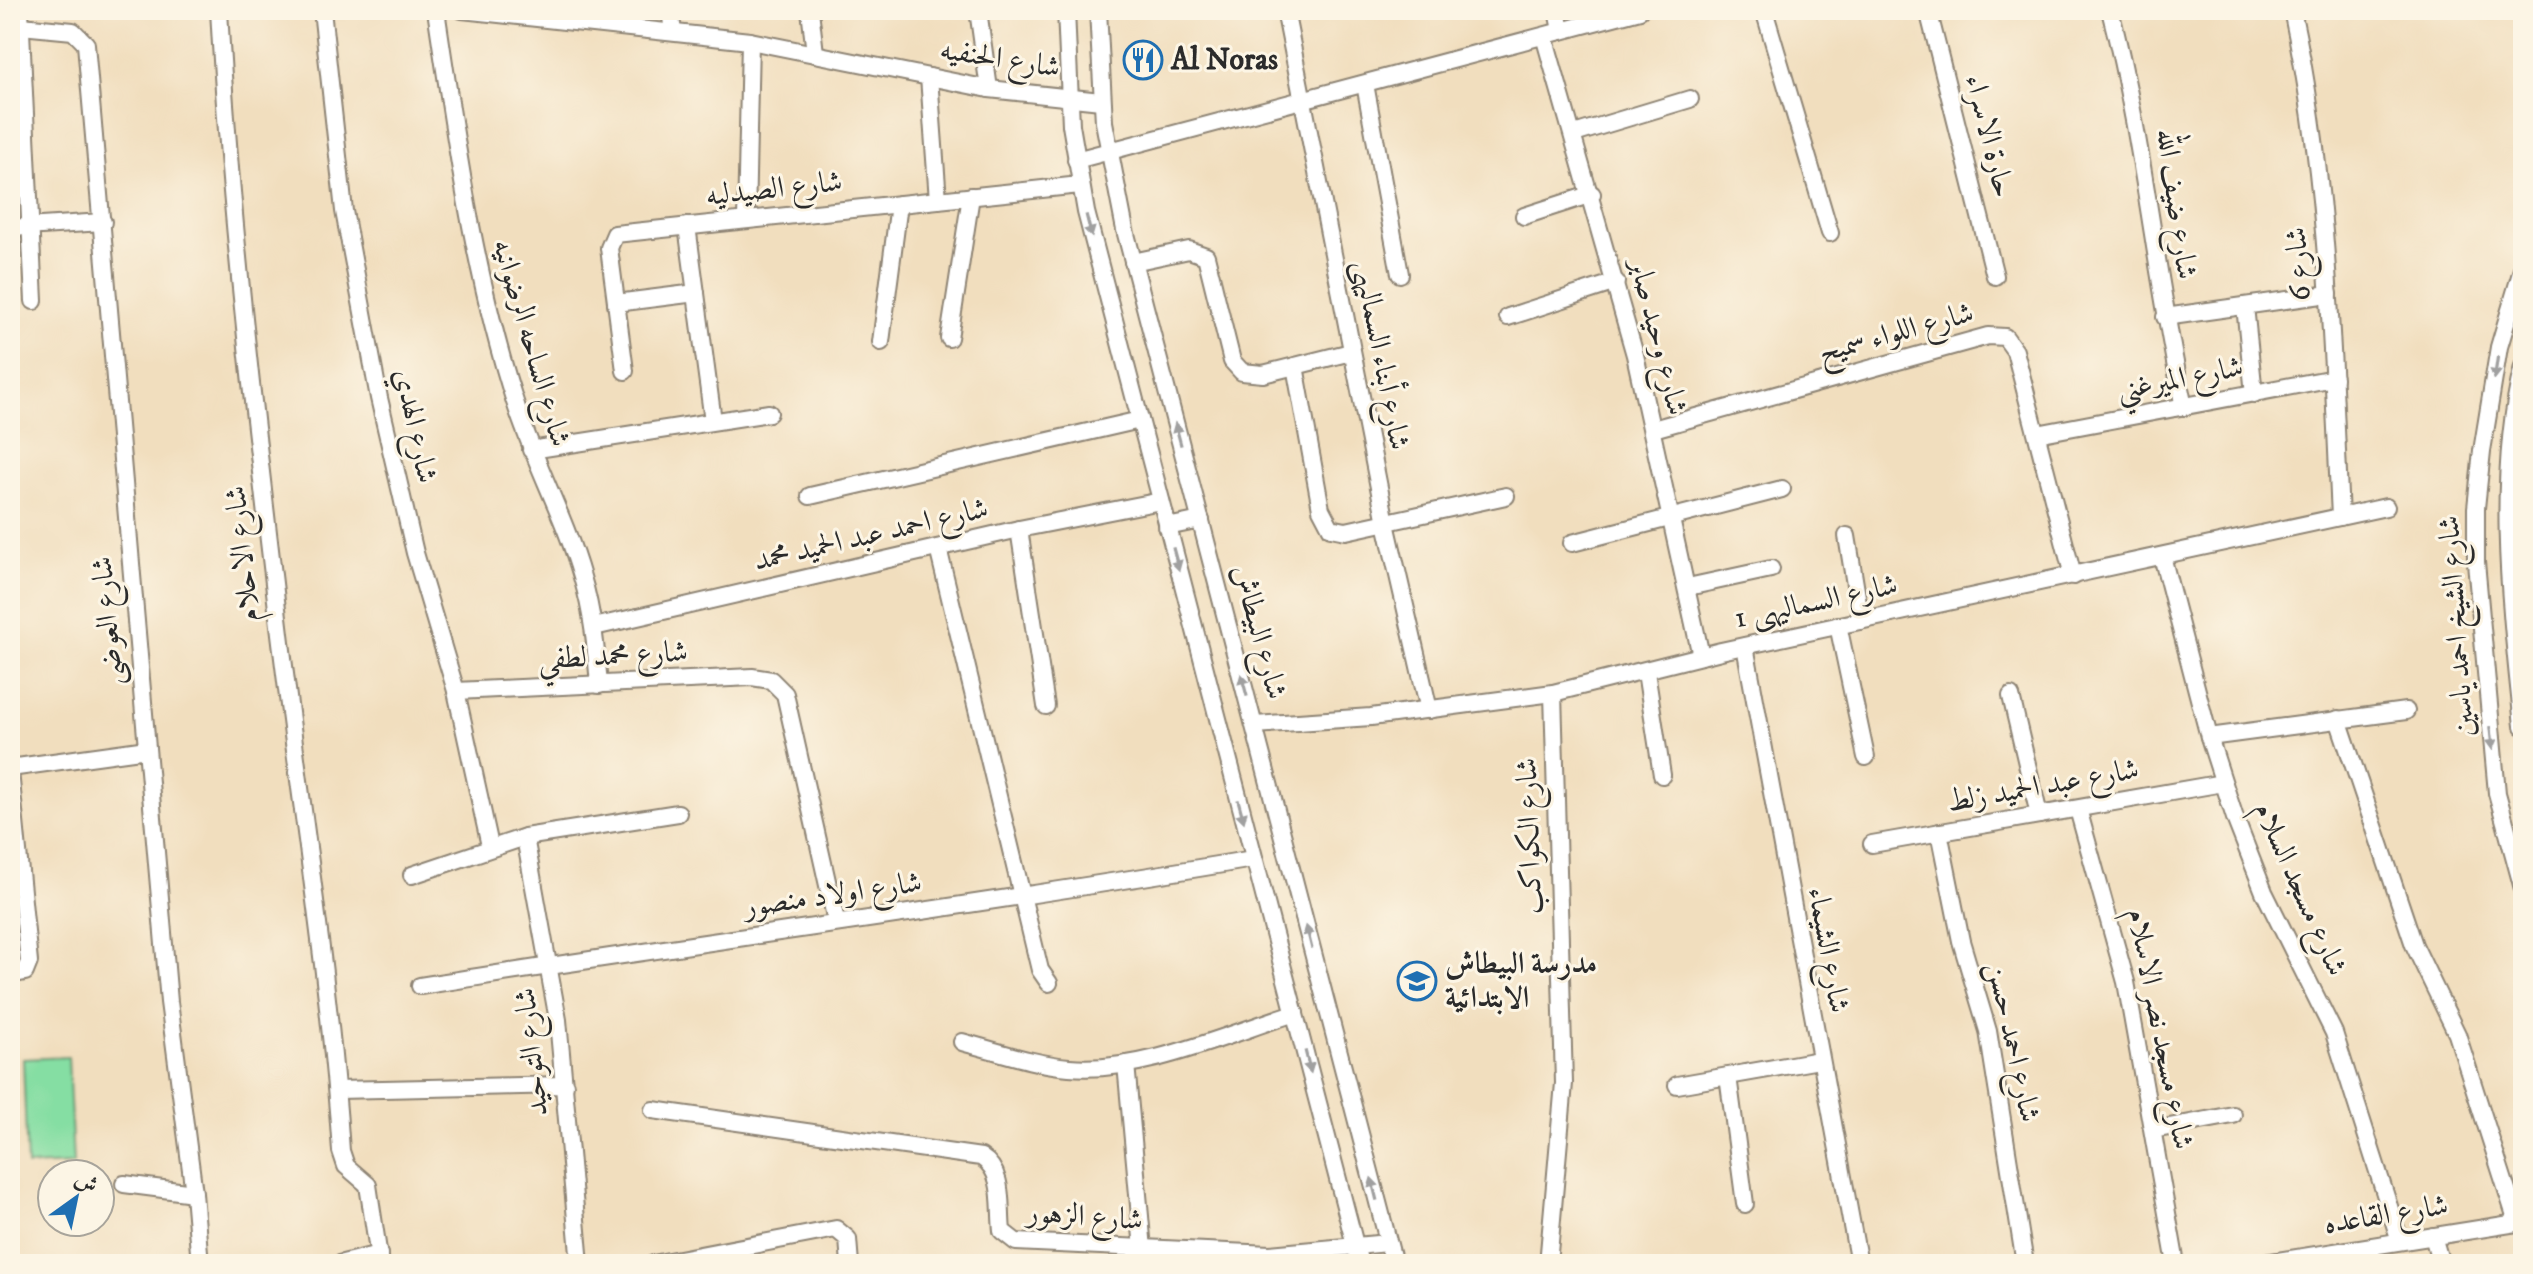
<svg xmlns="http://www.w3.org/2000/svg" width="2533" height="1274" font-family="'IM FELL DW Pica',Amiri,serif">
<rect width="100%" height="100%" fill="#fcf5e5"/>
<filter id="ink" filterUnits="userSpaceOnUse"><feTurbulence type="fractalNoise" baseFrequency=".0125" numOctaves="2"/><feDisplacementMap in="SourceGraphic" scale="16" xChannelSelector="R" yChannelSelector="G"/><feConvolveMatrix kernelMatrix="1 2 1 2 8 2 1 2 1" color-interpolation-filters="sRGB"/></filter>
<filter id="wash" filterUnits="userSpaceOnUse"><feTurbulence type="fractalNoise" baseFrequency=".006" numOctaves="4" result="noise"/><feDisplacementMap in="SourceGraphic" scale="32" xChannelSelector="R" yChannelSelector="G"/><feGaussianBlur stdDeviation="1.8" result="paint"/><feColorMatrix in="noise" values="0 0 0 0 0 0 0 0 0 0 0 0 0 0 0 0 0 1.4 0 .05"/><feComposite in="paint" operator="in"/></filter>
<g filter="url(#wash)">
<rect width="100%" height="100%" fill="#f1debe"/>
<!-- green -->
<path fill="#85dea3" stroke="#588467" stroke-width="2" d="M68,1057L73,1164L27,1166L23,1059Z"/>
</g>
<g filter="url(#ink)">
<g fill="none" stroke-linecap="round" stroke-linejoin="round">
<!-- street casing -->
<g stroke="#8e8474" stroke-width="20">
<g id="street">
<path d="M20,10L34,301"/>
<path d="M219,10C230,213 254,416 278,617C299,796 329,972 341,1151L346,1166L368,1185L380,1264"/>
<path d="M322,10L344,211L379,398L415,553L456,691L490,846"/>
<path d="M436,10C456,143 474,274 515,402C534,462 565,517 582,577C593,613 596,649 599,685"/>
<path d="M462,10L750,41L989,89L1101,101"/>
<path d="M670,10L673,32"/>
<path d="M810,10L815,53"/>
<path d="M978,10L989,89"/>
<path d="M1066,10L1071,125L1086,212L1360,1264"/>
<path d="M1098,10L1104,122L1125,230L1394,1264"/>
<path d="M1285,10L1386,523L1429,710"/>
<path d="M1557,10L1561,31"/>
<path d="M1764,10L1830,233"/>
<path d="M1928,10L1995,276"/>
<path d="M2110,10C2144,141 2155,275 2184,407"/>
<path d="M2292,10C2328,177 2332,347 2340,517"/>
<path d="M21,26L73,31L86,44L169,1002L194,1193L200,1264"/>
<path d="M1544,36L1635,355L1701,656"/>
<path d="M929,77L938,200"/>
<path d="M1365,84L1400,274"/>
<path d="M1574,134L1690,99"/>
<path d="M1076,160L1640,10"/>
<path d="M1524,216L1592,194"/>
<path d="M746,220L750,41"/>
<path d="M687,226L713,421"/>
<path d="M10,228L103,222"/>
<path d="M1133,262L1189,250L1206,256L1232,361L1242,372L1263,374L1351,352"/>
<path d="M2523,266L2499,347L2482,451L2476,508V562L2497,793L2523,889"/>
<path d="M616,303L696,293"/>
<path d="M2245,306L2254,394"/>
<path d="M1508,317L1616,282"/>
<path d="M2165,317L2329,294"/>
<path d="M949,338L971,196"/>
<path d="M881,342L899,204"/>
<path d="M1295,366L1321,509L1331,528L1346,531L1506,496"/>
<path d="M2523,366C2495,482 2511,608 2523,726"/>
<path d="M625,371L609,248L615,234L1080,185"/>
<path d="M1653,429L1988,336L2005,337L2015,351L2073,576"/>
<path d="M2037,434L2334,378"/>
<path d="M531,450L769,413"/>
<path d="M810,496L1140,420"/>
<path d="M1167,527L1201,520"/>
<path d="M1019,529L1046,706"/>
<path d="M1847,536L1861,621"/>
<path d="M1572,543L1782,489"/>
<path d="M938,548L1040,970L1049,983"/>
<path d="M2162,556L2209,737L2235,818L2264,892L2334,1033L2400,1241"/>
<path d="M1688,587L1771,569"/>
<path d="M1838,625L1866,757"/>
<path d="M594,627L1019,529L1161,501"/>
<path d="M1745,646L1859,1264"/>
<path d="M1646,672L1662,775"/>
<path d="M456,691L752,677L771,680L785,694L836,921"/>
<path d="M2011,696L2039,815"/>
<path d="M2338,719L2414,945L2457,1034L2517,1222"/>
<path d="M1255,725L1371,717L1553,693L1721,651L2386,507"/>
<path d="M2209,737L2406,711"/>
<path d="M10,768L147,749"/>
<path d="M10,771L29,962L25,972L10,975"/>
<path d="M2078,809L2126,982L2176,1264"/>
<path d="M1939,832L1961,941L1988,1031L2025,1264"/>
<path d="M525,837L558,1020L580,1264"/>
<path d="M1872,844L2223,783"/>
<path d="M412,875L525,837L678,813"/>
<path d="M420,986C698,942 976,906 1253,859"/>
<path d="M962,1042C997,1051 1033,1064 1069,1067C1140,1074 1228,1034 1295,1013"/>
<path d="M1126,1064L1143,1249"/>
<path d="M1728,1076L1745,1204"/>
<path d="M1677,1085L1819,1060"/>
<path d="M337,1090L565,1085"/>
<path d="M653,1110L981,1157C1005,1172 999,1205 1002,1231L1016,1242L1270,1254L1388,1243"/>
<path d="M2153,1130L2233,1115"/>
<path d="M124,1184L194,1193"/>
<path d="M2433,1236L2441,1264"/>
<path d="M339,1264L379,1254"/>
<path d="M653,1264L836,1229L848,1239L850,1264"/>
<path d="M1548,1264L1564,1083L1553,693"/>
<path d="M2259,1264L2523,1222"/>
</g>
</g>
<!-- street -->
<use href="#street" stroke="#fff" stroke-width="16"/>
</g>
<!-- one-way arrows -->
<defs><path id="oneway-solid" d="M-6-.8H1V-3.2L6.5 0L1 3.2V.8H-6Z" transform="scale(2)"/></defs>
<g fill="#a0a0a0">
<use href="#oneway-solid" transform="translate(1089 226) rotate(76)"/>
<use href="#oneway-solid" transform="translate(2496 368) rotate(98)"/>
<use href="#oneway-solid" transform="translate(1178 434) rotate(-105)"/>
<use href="#oneway-solid" transform="translate(1176 559) rotate(75)"/>
<use href="#oneway-solid" transform="translate(1244 685) rotate(-105)"/>
<use href="#oneway-solid" transform="translate(2491 738) rotate(84)"/>
<use href="#oneway-solid" transform="translate(1241 811) rotate(75)"/>
<use href="#oneway-solid" transform="translate(1309 937) rotate(-104)"/>
<use href="#oneway-solid" transform="translate(1308 1062) rotate(76)"/>
<use href="#oneway-solid" transform="translate(1374 1189) rotate(-104)"/>
</g>
</g>
<!-- icons -->
<defs>
<g id="restaurant-ring" transform="scale(2)"><circle r="9.5" fill="#fcf5e5" stroke="#1f6fb2" stroke-width="1.5"/><path d="M-5-6h1v4h1v-4h1v4h1v-4h1v5L-1.5 .5V6h-2V.5L-5-1ZM5-6V6H3V1.5H1.5Q1.5-4 5-6Z" fill="#1f6fb2"/></g>
<g id="school-ring" transform="scale(2)"><circle r="9.5" fill="#fcf5e5" stroke="#1f6fb2" stroke-width="1.5"/><path d="M0-5L7-2L0 1L-7-2ZM-4 1L0 2.5L4 1V4Q0 6-4 4Z" fill="#1f6fb2"/></g>
</defs>
<g fill-rule="evenodd">
<use href="#restaurant-ring" x="1143" y="60"/>
<use href="#school-ring" x="1417" y="981"/>
</g>
<g text-anchor="middle" dominant-baseline="central" stroke-width="6" stroke-linejoin="round" paint-order="stroke">
<!-- street labels -->
<g font-size="30" fill="#2b2b2b" stroke="#fcf5e5">
<text transform="translate(1000 59) rotate(9)">شارع الحنفيه</text>
<text transform="translate(1989 136) rotate(76)">حارة الاسراء</text>
<text transform="translate(774 189) rotate(-6)">شارع الصيدليه</text>
<text transform="translate(2176 204) rotate(82)">شارع ضيف الله</text>
<text transform="translate(2299 264) rotate(-94)">شارع 6</text>
<text transform="translate(1896 333) rotate(-15)">شارع اللواء سميح</text>
<text transform="translate(1658 337) rotate(76)">شارع وحيد صابر</text>
<text transform="translate(531 343) rotate(74)">شارع الساحه الرضوانيه</text>
<text transform="translate(1381 355) rotate(79)">شارع أبناء السماليهى</text>
<text transform="translate(2180 379) rotate(-11)">شارع الميرغني</text>
<text transform="translate(415 426) rotate(78)">شارع الهدي</text>
<text transform="translate(871 535) rotate(-13)">شارع احمد عبد الحميد محمد</text>
<text transform="translate(243 554) rotate(-96)">شارع الاحلام</text>
<text transform="translate(1816 602) rotate(-12)">شارع السماليهى 1</text>
<text transform="translate(108 621) rotate(-95)">شارع العوضى</text>
<text transform="translate(2457 626) rotate(-94)">شارع الشيخ احمد ياسين</text>
<text transform="translate(1259 632) rotate(75)">شارع البيطاش</text>
<text transform="translate(613 656) rotate(-3)">شارع محمد لطفي</text>
<text transform="translate(2043 786) rotate(-10)">شارع عبد الحميد زلط</text>
<text transform="translate(1530 836) rotate(-92)">شارع الكواكب</text>
<text transform="translate(2300 889) rotate(66)">شارع مسجد السلام</text>
<text transform="translate(833 895) rotate(-8)">شارع اولاد منصور</text>
<text transform="translate(1828 950) rotate(80)">شارع الشيماء</text>
<text transform="translate(2160 1029) rotate(79)">شارع مسجد نصر الاسلام</text>
<text transform="translate(2013 1042) rotate(78)">شارع احمد حسن</text>
<text transform="translate(532 1052) rotate(-96)">شارع التوحيد</text>
<text transform="translate(2386 1215) rotate(-9)">شارع القاعده</text>
<text transform="translate(1085 1217) rotate(4)">شارع الزهور</text>
</g>
<!-- poi labels -->
<g font-size="30" font-weight="bold" fill="#2b2b2b" stroke="#fcf5e5" text-anchor="start">
<text x="1171" y="60">Al Noras</text>
<text x="1445" y="964">مدرسة البيطاش<tspan x="1445" dy="34">الابتدائية</tspan></text>
</g>
</g>
<!-- margin -->
<rect width="2533" height="1274" fill="none" stroke="#fcf5e5" stroke-width="40"/>
<!-- north arrow -->
<g transform="translate(76 1198) rotate(33)"><circle r="38" fill="#fcf5e5" stroke="#a8a49b" stroke-width="2"/>
<path d="M0-6L14 30L0 20L-14 30Z" fill="#1f6fb2"/>
<text y="-12" font-size="22" font-weight="bold" text-anchor="middle" fill="#2b2b2b">ش</text>
</g>
</svg>
